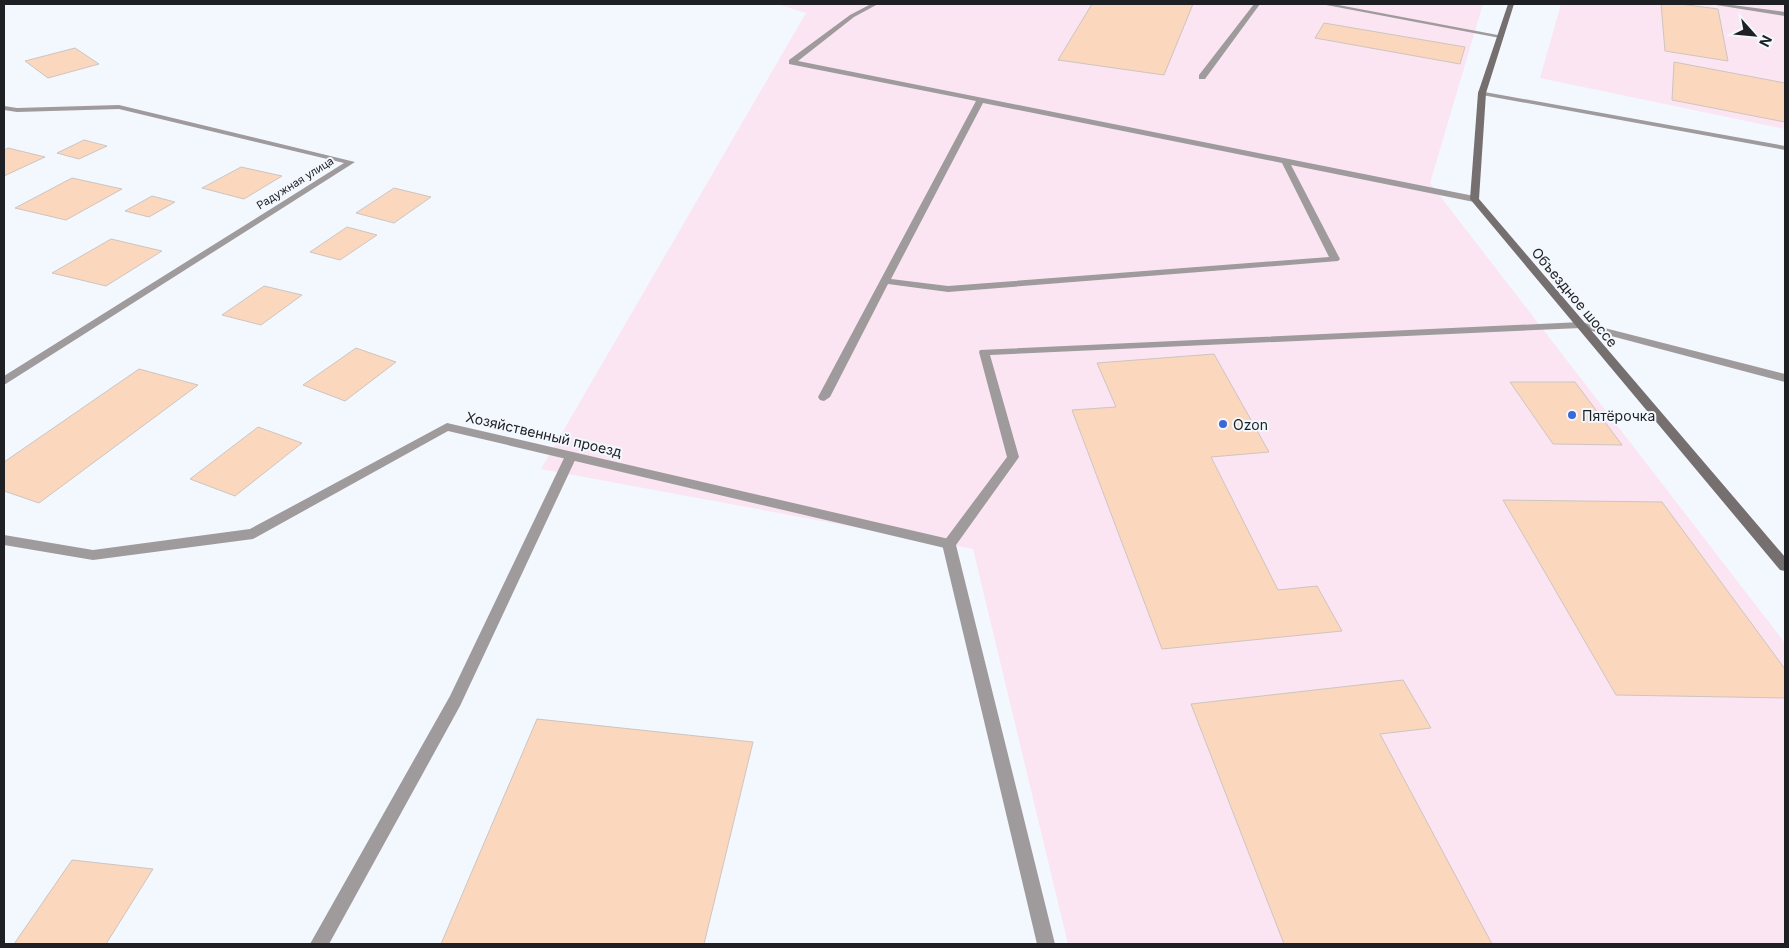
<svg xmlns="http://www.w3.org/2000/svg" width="1789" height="948" font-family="Inter,sans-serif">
<rect width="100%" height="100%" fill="#f3f7fe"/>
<!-- industrial -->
<g fill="#fbe5f3">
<path d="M777,4H1483L1430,183L1785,643V944H1068L973,549L541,469L806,13Z"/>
<path d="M1561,4H1785V129L1540,78Z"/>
</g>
<!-- building -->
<g fill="#fbd7be" stroke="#cec5bf">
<path d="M1092,4H1193L1164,75L1058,60Z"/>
<path d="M1661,4H1680L1718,9L1728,61L1665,51Z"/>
<path d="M1324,23L1465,47L1460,64L1315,38Z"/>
<path d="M75,48L99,64L48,78L25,61Z"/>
<path d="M1674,62L1785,83V122L1672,100Z"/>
<path d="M84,140L107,146L79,159L57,153Z"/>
<path d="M8,148L45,157L4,176V150Z"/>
<path d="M241,167L282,176L244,199L202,188Z"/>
<path d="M72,178L122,189L66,220L15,208Z"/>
<path d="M394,188L431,197L394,223L356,213Z"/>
<path d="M152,196L175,202L149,217L125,211Z"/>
<path d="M347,227L377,235L340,260L310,252Z"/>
<path d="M111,239L162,251L106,286L52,273Z"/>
<path d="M264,286L302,295L261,325L222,315Z"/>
<path d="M356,348L396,362L345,401L303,385Z"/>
<path d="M1214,354L1269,452L1211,457L1278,590L1317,586L1342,631L1162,649L1072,410L1116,407L1097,363Z"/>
<path d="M139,369L198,385L39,503L4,491V462Z"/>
<path d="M1510,382H1575L1622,445L1553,444Z"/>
<path d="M258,427L302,443L235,496L190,479Z"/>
<path d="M1503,500L1662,502L1785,669V698L1616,695Z"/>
<path d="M1403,680L1431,728L1380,734L1492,944H1284L1191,704Z"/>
<path d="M537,719L753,742L704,944H441Z"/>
<path d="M72,860L153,869L106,944H14Z"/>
</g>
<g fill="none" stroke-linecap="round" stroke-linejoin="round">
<!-- service -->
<g fill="#9f9a9b" fill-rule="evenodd">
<path d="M871,4H878L854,17L798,61L1474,196L1478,199L1474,202L1291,165L1340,259L1338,261L948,292L888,284L830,397L824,401L820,400L818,397L976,101L789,64V60L850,15ZM983,103L1282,163L1329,257L948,286L891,279Z"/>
<path d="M1254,4H1260L1205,79H1199V75Z"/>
<path d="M1321,4H1333L1503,36L1500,38Z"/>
<path d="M1710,4H1725L1785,12V16Z"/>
<path d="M1479,91L1785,146V150L1482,95L1478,93Z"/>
<path d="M1581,322L1785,374V382L1581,328L990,355L1019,457L956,545L1055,944H1037L942,544L1007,457L979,352L980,350Z"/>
<path d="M571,452L577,456L460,706L329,944H310L450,696L565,456Z"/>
</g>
<!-- minor -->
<g fill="#9f9a9b" fill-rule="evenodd">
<path d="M119,105L355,162L4,385V376L344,163L119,109L17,112L4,110V106L17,108Z"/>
<path d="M447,423L949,539L954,540L956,544L954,548L949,549L448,431L253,539L93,560L4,545V535L93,550L250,529Z"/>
</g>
<!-- secondary -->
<path fill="#766f70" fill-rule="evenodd" d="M1508,4H1514L1486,93L1479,199L1785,557V571L1780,570L1470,199L1478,93Z"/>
</g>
<!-- markers -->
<g fill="#3b67d7" stroke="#f3f7fe" stroke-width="2">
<circle cx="1572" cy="415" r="5"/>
<circle cx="1223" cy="424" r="5"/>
</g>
<g text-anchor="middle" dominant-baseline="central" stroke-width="4" stroke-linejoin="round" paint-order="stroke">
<!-- far-street labels -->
<g font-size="11" fill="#1e2023" stroke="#f3f7fe">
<text transform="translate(295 183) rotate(-32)">Радужная улица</text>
</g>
<!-- street labels -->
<g font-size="14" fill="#1e2023" stroke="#f3f7fe">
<text transform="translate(1575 297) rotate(50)">Объездное шоссе</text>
<text transform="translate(544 434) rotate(13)">Хозяйственный проезд</text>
</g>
<!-- poi labels -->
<g font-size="14" fill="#1e2023" stroke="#f3f7fe" text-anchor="start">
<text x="1582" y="415">Пятёрочка</text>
<text x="1233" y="424">Ozon</text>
</g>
</g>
<!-- border -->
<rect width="1789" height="948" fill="none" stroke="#1e2023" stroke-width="10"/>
<!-- north arrow -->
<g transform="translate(1754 35) rotate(117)" stroke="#f3f7fe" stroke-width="4" paint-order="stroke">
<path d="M0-4L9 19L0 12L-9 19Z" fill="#1e2023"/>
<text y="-8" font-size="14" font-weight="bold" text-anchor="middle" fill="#1e2023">N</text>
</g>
</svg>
